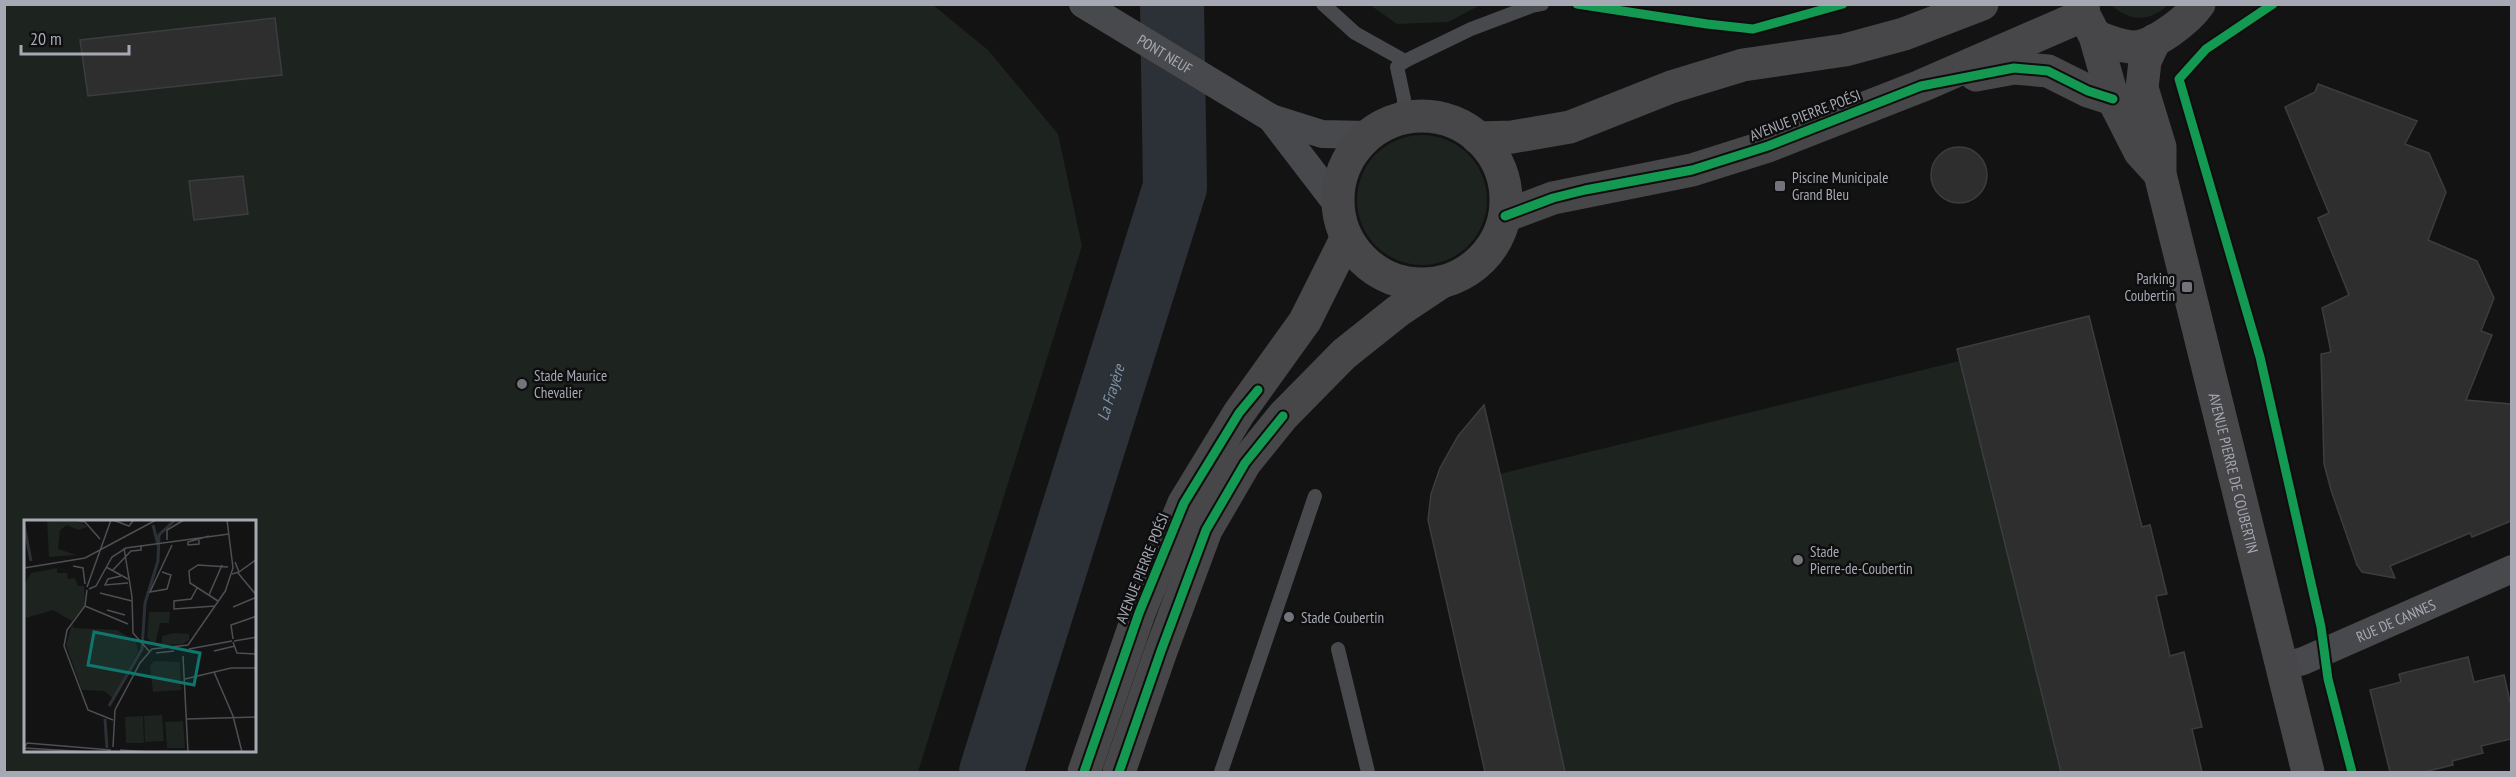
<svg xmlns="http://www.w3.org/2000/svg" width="2516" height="777" font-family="'PT Sans Narrow',sans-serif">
<rect width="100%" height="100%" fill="#131314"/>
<!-- green -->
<g fill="#1d231e" fill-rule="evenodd">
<path d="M5,5H933L988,50L1058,134L1082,246L918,772H5ZM26,522H255V752H26Z"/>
<path d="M1370,5H1480L1448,22L1397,24Z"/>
<path d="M2111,5H2168C2148,23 2130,21 2111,5Z"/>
<circle cx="1422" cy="200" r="65"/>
<path d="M2089,316L2141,526L2150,525L2167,594L2156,596L2170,655L2184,652L2202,727L2192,730L2202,772H1485L1428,520C1434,476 1446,437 1486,413L1500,474L1959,361L1957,349Z"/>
</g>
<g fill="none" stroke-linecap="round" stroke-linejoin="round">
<!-- river -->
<path stroke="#2c3137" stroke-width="64" id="s1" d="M991,772L1175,187L1172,4"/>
</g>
<!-- building -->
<g fill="#2e2e2f" stroke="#3c3d40" stroke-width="1.5">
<path d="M275,18L282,75L88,96L80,40Z"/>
<path d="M2318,84L2417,121L2405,144L2429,153L2446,192L2428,240L2477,261L2494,298L2481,331L2492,335L2466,400L2511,404V521L2472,537L2470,533L2390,566L2395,578L2362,572L2357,565L2331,490L2324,464L2321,354L2331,352L2322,308L2349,295L2318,218L2329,213L2285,107L2315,92Z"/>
<circle cx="1959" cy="175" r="28"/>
<path d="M243,176L248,214L194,220L189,181Z"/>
<path d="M2089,316L2142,527L2150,525L2167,594L2156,596L2170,656L2184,652L2202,727L2192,729L2202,772H2061L1957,349Z"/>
<path d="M1484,405L1500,474L1565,772H1485L1428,520L1431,494L1440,468L1458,436Z"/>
<path d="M2468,657L2474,682L2504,675L2511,706V739L2481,746L2483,753L2452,761L2453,765L2424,772H2390L2370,690L2401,682L2399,674Z"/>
</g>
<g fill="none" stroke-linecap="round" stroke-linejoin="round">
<!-- lane -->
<g stroke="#48494c" stroke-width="14">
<path d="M1323,4L1355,33L1405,61"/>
<path d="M1403,118L1404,99L1397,67L1405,61L1471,29L1532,6L1542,4"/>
<path d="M1338,649L1368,772"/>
<path d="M1221,772L1315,496"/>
</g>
<!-- street -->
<g stroke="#48494c" stroke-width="28">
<path id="s2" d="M1083,4L1271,118L1322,134L1368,135"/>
<path d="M1271,118L1337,204"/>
<path id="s3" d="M2281,667L2303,661L2512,569"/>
</g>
<!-- secondary -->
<g stroke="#47474a" stroke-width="33">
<path d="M2083,4L2084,15L2095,36L2113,99L2140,152L2160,174"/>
<path d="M2095,36C2107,41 2119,46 2132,47C2152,48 2188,20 2199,4"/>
<path id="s4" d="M2155,40L2145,61L2142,88L2160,147V174L2308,772"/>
<path d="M1976,75L2014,68L2048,71L2088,91L2113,99"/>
<circle cx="1422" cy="200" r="84"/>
<path d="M1478,138L1512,137L1570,127L1671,87L1743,65L1845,50L1904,34L1982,4"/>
<path d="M1505,216L1553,198L1692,170L1768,146L1921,86L2084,15"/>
<path d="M1084,772L1139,613L1184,503L1239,413L1305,321L1346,239"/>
<path d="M1119,772L1161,651L1206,530L1245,463L1283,416L1344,354L1398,311L1440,283"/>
</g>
<!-- cycleway casing -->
<g stroke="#0e0e0f" stroke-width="13">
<g id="cycleway">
<path d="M1577,4L1707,24L1753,29L1843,4"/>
<path d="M2273,4L2206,49L2179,79L2260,357L2321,627L2328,679L2352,772"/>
<path d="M1505,216L1553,198L1585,190L1692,170L1768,146L1921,86L2014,68L2048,71L2088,91L2113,99"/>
<path d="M1084,772L1139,613L1184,503L1239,413L1258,390"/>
<path d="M1119,772L1161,651L1206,530L1245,463L1283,416"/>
</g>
</g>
<!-- cycleway -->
<use href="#cycleway" stroke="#139951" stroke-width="9"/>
</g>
<!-- markers -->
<g fill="#73747b" stroke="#0e0e0f" stroke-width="2">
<rect x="1774" y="180" width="12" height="12" rx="3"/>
<rect x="2181" y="281" width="12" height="12" rx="3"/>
<circle cx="522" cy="384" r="6"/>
<circle cx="1798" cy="560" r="6"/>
<circle cx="1289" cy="617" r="6"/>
</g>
<g text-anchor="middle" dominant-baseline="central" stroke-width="5" stroke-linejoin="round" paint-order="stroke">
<!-- street labels -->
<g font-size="15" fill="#a6a9b3" stroke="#0e0e0f">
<text stroke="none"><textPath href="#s2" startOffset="96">PONT NEUF</textPath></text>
<text transform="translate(1805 115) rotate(-21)">AVENUE PIERRE POÉSI</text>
<text stroke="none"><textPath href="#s4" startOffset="447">AVENUE PIERRE DE COUBERTIN</textPath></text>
<text transform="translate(1142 568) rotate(-68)">AVENUE PIERRE POÉSI</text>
<text stroke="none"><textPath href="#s3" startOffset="124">RUE DE CANNES</textPath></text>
</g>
<!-- poi labels -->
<g font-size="15" fill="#a6a9b3" stroke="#0e0e0f" text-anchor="start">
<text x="1792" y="177">Piscine Municipale<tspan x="1792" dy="17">Grand Bleu</tspan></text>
<text x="2175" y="278" text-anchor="end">Parking<tspan x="2175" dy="17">Coubertin</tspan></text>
<text x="534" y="375">Stade Maurice<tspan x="534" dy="17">Chevalier</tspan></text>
<text x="1810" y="551">Stade<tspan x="1810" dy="17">Pierre-de-Coubertin</tspan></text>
<text x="1301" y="617">Stade Coubertin</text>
</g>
<!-- water labels -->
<g font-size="16" font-style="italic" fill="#8094ab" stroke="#0e0e0f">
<text stroke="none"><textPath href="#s1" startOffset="398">La Frayère</textPath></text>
</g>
</g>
<!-- overview -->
<g transform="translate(24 520)">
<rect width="232" height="232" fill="#131314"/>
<path d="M23,0L55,1L64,7L54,10L43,5L36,10L34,29L52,35L25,37ZM33,48V53H43L44,59L51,58L54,66H60L61,85L48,101L29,90L2,98L0,65L7,53ZM125,92H146L145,103H136L131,125L123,118ZM48,105L50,108L93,110L112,122L114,131L89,178L80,171L58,170L42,125ZM150,113L165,114V120L159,124L138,125V116ZM130,141L156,142L157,170L129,172L126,146ZM138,195L140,221L121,222L120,196ZM119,196L120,223H102L101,197ZM159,201L161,228H143L141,202Z" fill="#1d231e"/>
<path fill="none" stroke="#2c3137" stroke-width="3" d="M0,5L7,41M129,5L134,25M85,186L118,129L121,83L134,41L135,15L151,0M81,199L83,228"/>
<path fill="none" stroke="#4e4f54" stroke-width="1.5" d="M51,0L61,2L76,19M89,0L105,6L109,1M143,20V10L160,0M175,20V24L164,25V22L185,16M100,28L108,77L105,58M49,46L59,48L61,64M82,47L104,59M0,48L61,38L132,0M88,51L107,31L117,30V25M138,52L147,55L143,69L126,72L148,25M215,52L233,39M214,53L233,76M208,54L215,52L211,42M97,56L84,59L81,65L104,63M63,67L87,0M173,68L167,79L150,81V89L191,86M65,69L72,66L88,37L102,28L205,14M63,70L61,86L43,110L40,126L64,190L89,200M201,72L209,48L203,0M76,73L108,81M185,75L198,45M108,77L109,113L125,131M0,78V100M194,81L166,63L165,51L174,45L204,47M61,86L104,104M209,87L233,77M83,90L101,95M209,119L207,105L233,96M210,121L233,117M209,122L213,133L233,134M165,129L208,121M190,131L211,126M132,133L150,131M159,136L164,232M190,152L209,196L218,232M161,159L207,148H233M163,199L233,197M3,223L87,230M3,223L0,228L68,232M89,227L91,190L116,143L128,129L164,125L202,70M96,230L127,232"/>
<path fill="#0f766e" fill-opacity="0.15" stroke="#0f766e" stroke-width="3" d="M70,112L176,133L170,165L64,145Z"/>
<rect width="232" height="232" fill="none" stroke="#a6a9b3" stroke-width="3"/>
</g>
<!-- border -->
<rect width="2516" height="777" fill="none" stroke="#a6a9b3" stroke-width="12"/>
<!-- scale -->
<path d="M21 45v9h108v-9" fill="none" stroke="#a6a9b3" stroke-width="3"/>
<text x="30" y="45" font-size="18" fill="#a6a9b3" stroke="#0e0e0f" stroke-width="4.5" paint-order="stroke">20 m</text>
</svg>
